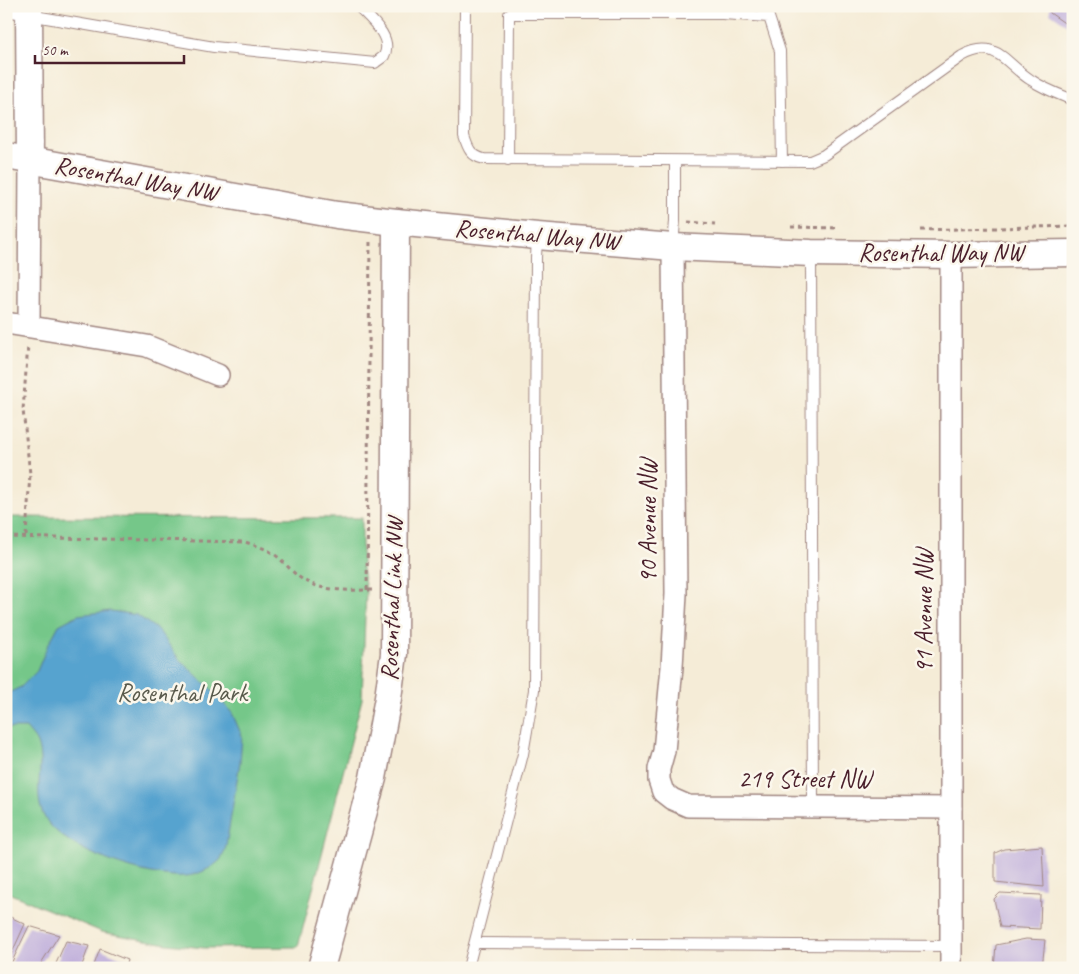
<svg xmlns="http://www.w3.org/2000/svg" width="1079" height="974" font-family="Caveat,sans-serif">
<rect width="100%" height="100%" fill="#fbf7ec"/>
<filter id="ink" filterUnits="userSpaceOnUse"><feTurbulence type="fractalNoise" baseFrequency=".02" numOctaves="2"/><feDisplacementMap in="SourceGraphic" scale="10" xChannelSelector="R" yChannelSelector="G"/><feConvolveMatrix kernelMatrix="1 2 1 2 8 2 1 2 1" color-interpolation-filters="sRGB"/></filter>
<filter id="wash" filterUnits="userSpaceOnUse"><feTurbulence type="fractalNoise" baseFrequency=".0096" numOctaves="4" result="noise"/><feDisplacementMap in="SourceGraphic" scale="20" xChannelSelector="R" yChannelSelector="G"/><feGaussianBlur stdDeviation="1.12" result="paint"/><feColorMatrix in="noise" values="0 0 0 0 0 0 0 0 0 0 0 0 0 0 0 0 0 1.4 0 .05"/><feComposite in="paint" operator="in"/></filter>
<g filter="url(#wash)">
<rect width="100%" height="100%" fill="#f5ecd7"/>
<!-- green -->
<path fill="#75c789" stroke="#60735a" d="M6,517L362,518V569L366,590L362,699L298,947L204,948L167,944L102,932L6,892Z"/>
<!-- water -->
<path fill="#57a3cf" stroke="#50617d" d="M111,611L137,615L159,631L179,659L210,688L232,713L242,736L240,762L226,846C225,850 223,856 220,860C212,868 198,875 186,876C149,879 64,851 45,818C31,793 46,768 37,743C35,738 30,733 26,728H6V694L21,687L37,671L47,647L59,625L78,615Z"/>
<g id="blocks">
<!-- building -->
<g fill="#bcaada">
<path d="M1050,6H1073V29L1050,13Z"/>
<path d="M1042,846L1044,887L995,882V853L1004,849Z"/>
<path d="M1000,893L1041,895L1040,929L1000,927L994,899Z"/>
<path d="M6,915L25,924L6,966Z"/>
<path d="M29,926L59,935L38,968H9Z"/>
<path d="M1026,939L1045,940L1042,968H994L996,945Z"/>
<path d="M66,941L89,946L81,968H54Z"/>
<path d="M100,949L127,960L125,968H93Z"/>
<path d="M196,963L195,968H161V965Z"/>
</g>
</g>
</g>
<g filter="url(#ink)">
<use href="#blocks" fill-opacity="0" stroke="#a08681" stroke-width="1"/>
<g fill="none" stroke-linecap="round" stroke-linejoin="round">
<!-- service casing -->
<g stroke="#a08681" stroke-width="12">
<g id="service">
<path d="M465,6L464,136C468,149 471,156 484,159L810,161L824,155L962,56C997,37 1005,64 1031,80C1044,89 1058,94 1073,100"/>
<path d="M6,11L214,47L375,63C377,61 382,58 384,56C394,37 369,18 358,6"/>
<path d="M508,160L509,14H722L769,17L780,51L782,161"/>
<path d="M673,247L675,221V161"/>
<path d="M811,253L813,807"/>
<path d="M475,943L951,946"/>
<path d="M468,968L523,754L534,690L536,258L537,237"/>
</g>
</g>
<!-- minor casing -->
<g stroke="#a08681" stroke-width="24">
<g id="minor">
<path d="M673,247L676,594L672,667L664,751L659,769V780L663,792L672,799L688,806L951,808"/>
<path d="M6,323L147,346L218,375"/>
<path d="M29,326L30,160"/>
<path d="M951,968V255"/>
</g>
</g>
<!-- tertiary casing -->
<g stroke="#a08681" stroke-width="29">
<g id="tertiary">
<path d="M29,6L30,160"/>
<path d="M6,156L337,215L396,222L537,236L673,247L811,253L951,255L1073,253"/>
<path d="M321,968L373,778L388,698L394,654L396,222"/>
</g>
</g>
<!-- path -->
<g stroke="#a08681" stroke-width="3" stroke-dasharray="4 4" stroke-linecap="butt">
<path d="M688,222L715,224"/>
<path d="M791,227L839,228"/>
<path d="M921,230L1073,226"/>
<path d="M26,536L30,474L23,410L28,345"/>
<path d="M6,537L245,542C257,546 269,549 279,558C289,567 297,578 309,583C328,592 353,590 374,590"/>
<path d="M367,590L370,240"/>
</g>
<!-- service -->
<use href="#service" stroke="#fff" stroke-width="10"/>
<!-- minor -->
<use href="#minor" stroke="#fff" stroke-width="21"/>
<!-- tertiary -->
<use href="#tertiary" stroke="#fff" stroke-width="26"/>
</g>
</g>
<g text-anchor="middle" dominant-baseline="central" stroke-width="5" stroke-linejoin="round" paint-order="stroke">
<!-- street labels -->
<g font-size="25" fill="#4a1f2b" stroke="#fbf7ec">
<text transform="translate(136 179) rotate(10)">Rosenthal Way NW</text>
<text transform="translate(537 235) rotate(5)">Rosenthal Way NW</text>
<text x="941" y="253">Rosenthal Way NW</text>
<text transform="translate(648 521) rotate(-90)">90 Avenue NW</text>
<text transform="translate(392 599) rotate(-88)">Rosenthal Link NW</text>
<text transform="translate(924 611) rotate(-90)">91 Avenue NW</text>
<text x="805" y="779">219 Street NW</text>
</g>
<!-- park labels -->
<g font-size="25" fill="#595a4c" stroke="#fbf7ec">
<text x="182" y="693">Rosenthal Park</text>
</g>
</g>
<!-- margin -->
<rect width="1079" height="974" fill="none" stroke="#fbf7ec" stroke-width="25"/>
<!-- scale -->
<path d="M35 55v8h149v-8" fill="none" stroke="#4a1f2b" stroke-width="2.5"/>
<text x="42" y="55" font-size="15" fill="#4a1f2b" stroke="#fbf7ec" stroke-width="4" paint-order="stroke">50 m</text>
</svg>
